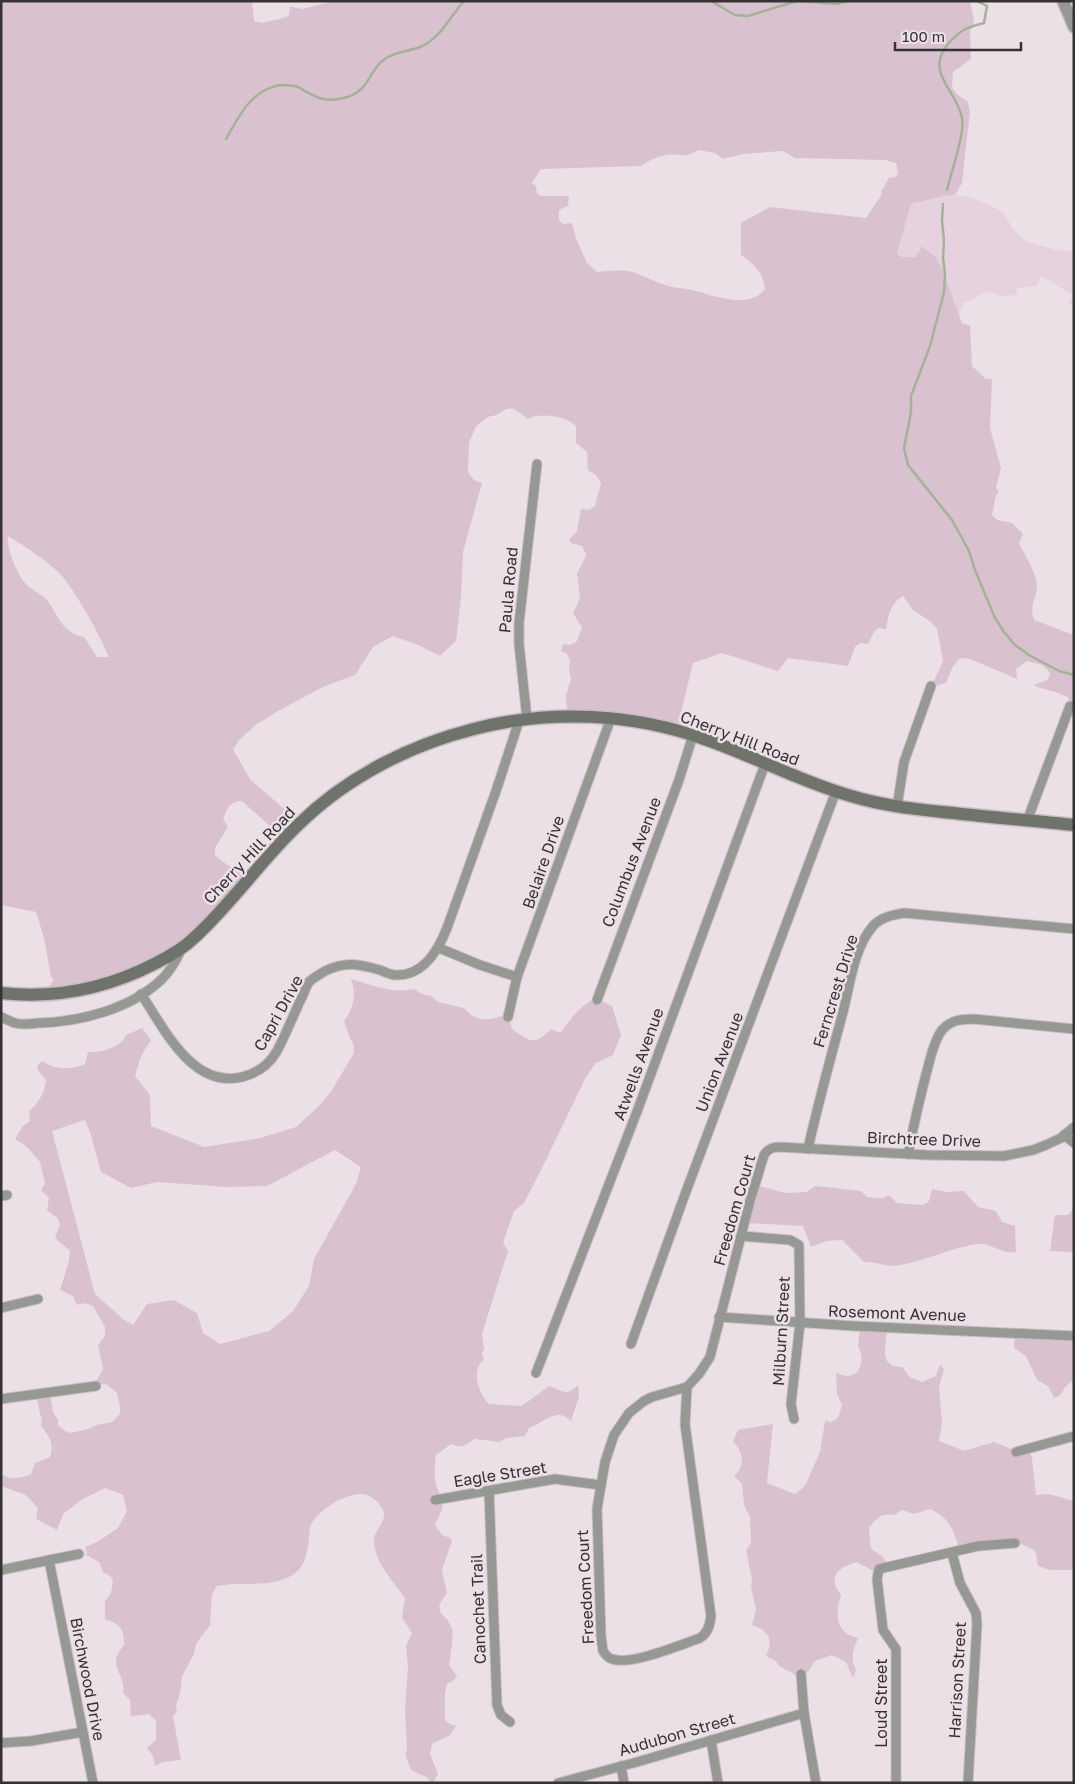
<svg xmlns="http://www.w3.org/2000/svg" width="1075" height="1784" font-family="'Golos Text',sans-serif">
<rect width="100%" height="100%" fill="#ece0e7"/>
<!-- built -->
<path fill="#e6d2de" d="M955,195L973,198L1002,211L1014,230L1027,242L1056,250L1074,251V308L1068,303L1072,295L1042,276L1038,280L1037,286L1017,288V293L1014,295L999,297L997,294L990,292L979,295L974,299L963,303L959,315L942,268L935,256L920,246L916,257H902L897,255L911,204L944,196Z"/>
<!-- green -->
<g fill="#dac1d0" fill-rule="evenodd">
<path d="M1,1H252L254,21L262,23L287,17L289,15L290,6L302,9L334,1H970L974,21L970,32L971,59L953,72L952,88L958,95L968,102L970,112L962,183L955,195L944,196L911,204L897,254L902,257H916L921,246L935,256L942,268L962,323L970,326L972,366L986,379H992L990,428L1001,468L996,488L999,491L996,495L992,515L997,520L1012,523L1023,534L1019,543C1024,554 1036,572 1037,584C1037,598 1029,605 1034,620L1074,635V702L1071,706L1068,697C1056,691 1045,690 1033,685L1047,680L1050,675C1048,665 1036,663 1027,661L1016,669L1017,679L970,659L960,658L953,666L946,683L931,687L943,661L937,629L931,622L913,610L903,596C890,604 889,615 886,629L878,628L874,632L868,644L861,643L855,647L848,666L788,658L778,671L722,653L693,663L677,729L567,712L566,695L571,679L569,670L570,660L567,654L561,651L563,644L570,645L577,641L582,628L573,613L580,599L577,573L585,558L586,554L582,546L571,543L569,540L577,531L581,509L589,510L595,506L601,483L596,475L588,470L587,452L576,443V426C565,416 541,412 528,419C523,416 518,411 513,409C505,406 499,417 490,416L476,426L469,443L468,472L474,480L482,483L463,552L461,598L456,641L440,656L418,645L393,636L373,647L355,675L325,686L278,711L257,724L240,739L233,749L250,779L299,822L283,838L242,801C230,801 227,808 223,819L228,827L215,848V855C225,865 238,870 248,879L197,936L141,971L45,994L54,979L51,977L44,938L36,912L1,905ZM698,150L715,153L723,159L743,154L783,151L795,158L885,160L896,163L898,174L895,177L889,178L881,192L882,194L866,218L770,207L741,223V255C756,266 762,271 765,289C748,311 710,294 688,289C682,288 675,288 669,286C655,283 643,274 628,271C619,270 607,271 597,272L587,263L576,238L572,223L563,224L559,220V210L568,206L569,196H540L537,194L536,186L532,183L541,169L640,166C648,161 656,157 666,155C680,153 685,159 698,150ZM8,536C22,544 53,565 63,577C81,601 97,630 109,657H97L84,637C62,633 59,616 47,600C41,593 31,590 25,583C17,573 6,548 8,536Z"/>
<path d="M351,979C372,985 392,994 414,989L422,994L431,996L438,1002L464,1008C476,1024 492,1020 508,1014L512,1029C530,1041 534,1047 551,1029L560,1033C570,1020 581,1004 596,998L612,1006L621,1035L613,1055L596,1063L586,1077L541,1170L524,1203L514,1211L503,1243L508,1251L482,1334L484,1349L482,1353L484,1360C470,1370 479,1394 489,1404L522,1406L549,1386C564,1391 566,1397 578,1385L579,1396L571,1421C557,1406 543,1423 529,1428L525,1436L507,1438L499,1442L475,1439C466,1445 461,1449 451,1444L436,1455C434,1471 433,1485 443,1498L442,1510L435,1525L442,1535L450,1538L452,1541L442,1570L447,1593C429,1615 448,1612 452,1629C454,1636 450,1657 449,1665L457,1676L454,1680L447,1684L445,1693V1719L448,1723L456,1726L450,1735L432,1744L430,1754L438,1774L433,1783H430L428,1778L411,1770L405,1754L407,1750L405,1710L408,1666L406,1646L412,1633L402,1618L405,1598C393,1581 376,1564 374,1543C372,1530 390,1521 382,1508C377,1501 370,1494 361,1494C344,1494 318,1510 311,1525C309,1528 310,1533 309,1536C308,1549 306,1566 294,1574C273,1589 241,1581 217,1586L212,1594L210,1625L196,1644L194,1654L182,1676L180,1694L176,1705L177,1711L173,1716L181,1760L163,1762L155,1766L153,1756L147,1748L156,1740V1721L149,1714L131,1716L130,1700L123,1693C126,1672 105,1667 124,1645C124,1629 121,1625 105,1619V1601L111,1593L113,1580L110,1576L103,1572L99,1562L86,1555L87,1553L85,1547L97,1542L118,1528L127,1511L123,1495L105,1488L83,1499L63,1514L57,1530L36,1519L38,1508L26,1495L1,1486V1474C10,1481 22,1478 31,1474L35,1463L50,1457C54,1445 50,1436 41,1426L42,1421L36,1396L50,1392L53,1413L58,1419V1425L65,1431L71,1433L91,1428L96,1425L112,1422L120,1414V1407L117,1393L106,1384L94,1385L103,1369L98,1345L105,1336V1327L93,1306L83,1303L77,1305L73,1296L60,1290L69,1261L70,1251L55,1238L60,1224L57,1218L47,1210L49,1198L41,1190L45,1183L40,1162L27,1147L15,1139L23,1126L30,1121L29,1111C38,1104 45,1092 46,1080L37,1069L38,1064L43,1061C54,1070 73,1070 85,1064L88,1052C100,1053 122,1047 126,1035L142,1028L151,1040L141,1056L135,1076L150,1095L151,1126L204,1147L260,1138L296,1127L318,1107L332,1090L354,1053L353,1043L350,1039L344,1021C353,1009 357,995 351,979ZM85,1120L90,1132L101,1172L131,1188L157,1182L227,1187L267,1186L335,1150L361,1167L356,1184L314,1259L309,1286L293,1311L269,1331L220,1344L203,1333L197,1313L174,1300L147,1304L133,1325L123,1319L95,1294L52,1131Z"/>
<path d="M755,1185L785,1193L806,1192L816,1186L861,1191L867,1197L878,1198H883L889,1195L897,1203L923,1205L929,1201L932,1189L947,1192L964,1191L978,1207L996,1211L1002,1222L1015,1226L1016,1252C1003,1255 992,1243 979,1244C952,1247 928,1260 901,1265C889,1268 876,1261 864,1262L842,1240L826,1241L811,1247L803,1226L746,1223Z"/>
<path d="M1074,1208V1252L1050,1251L1055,1215H1068Z"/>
<path d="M860,1327L887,1330C886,1348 878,1366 902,1367L910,1377L922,1382L936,1376L940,1365L944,1369L939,1387L942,1423L939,1441L964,1451L994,1442L1016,1451L1028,1448L1032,1458L1036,1495L1049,1494L1074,1501V1570H1050L1038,1566L1036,1553L1032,1549L1017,1542L960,1550C953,1530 950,1518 930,1509L914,1514L902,1510L894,1515C881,1513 877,1518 869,1528L871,1549L883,1557L888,1565L877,1573L857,1562C838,1567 827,1577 841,1595C835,1614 835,1633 858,1638C853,1650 850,1658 856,1670L853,1678L846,1662L832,1655L815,1661L803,1679L779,1666L776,1661L766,1656C774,1639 769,1631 752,1625L756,1609L751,1587L752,1580L746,1550L751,1543L750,1517L744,1505L742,1484L734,1476C746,1464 743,1453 733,1441L738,1430L773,1424L767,1483L795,1494L805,1486L820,1452L825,1421L831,1422L838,1418L842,1405L837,1394L836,1373C840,1374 844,1376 848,1376C862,1375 865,1356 858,1347Z"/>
<path d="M1015,1333L1074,1336V1380L1066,1386L1060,1395L1054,1398L1048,1386L1037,1380L1026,1356L1014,1348Z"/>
</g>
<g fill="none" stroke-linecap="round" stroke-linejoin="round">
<!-- stream -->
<g stroke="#a3b397" stroke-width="2.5">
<path d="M711,1L735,15L748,16L797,1"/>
<path d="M801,1L836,4L847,1"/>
<path d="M226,139C239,116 251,90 280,85C285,85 293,85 298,87C316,97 323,103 344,98C368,92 367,76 381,62C391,52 408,52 420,47C440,39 450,17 464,1"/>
<path d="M947,190C951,172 965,134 962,118C957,90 924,73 948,44C960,30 967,27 984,23L987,6L977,1"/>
<path d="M943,204L942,221L944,240L943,258L945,274L944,292L930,346L911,396V412L904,448L908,465L952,520L969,551L975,570L995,618L1004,632L1015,645L1029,655L1059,671L1074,675"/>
</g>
<!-- minor casing -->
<g stroke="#c8bdc3" stroke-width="11">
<g id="minor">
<path d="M527,719L519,644V623L537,464"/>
<path d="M897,807L904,762L931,686"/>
<path d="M1027,821L1070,706"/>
<path d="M439,948L480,965L517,977"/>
<path d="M141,994C164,1028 192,1089 242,1077C258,1073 269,1065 277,1051C286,1034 293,1016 301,999C304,994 306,986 309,982C313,978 320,974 325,971C346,961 358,964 380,970C384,972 389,974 394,975C423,977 438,951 447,928L496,791L519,721"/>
<path d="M597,1000L679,780L693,735"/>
<path d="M1,1017C6,1019 11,1022 15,1023C23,1025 31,1024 38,1023C80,1022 131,1009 162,979C170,971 176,961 181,950"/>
<path d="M508,1017L517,977L611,718"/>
<path d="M1064,1135L1074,1143"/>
<path d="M808,1149C818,1103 831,1057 843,1012C850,984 854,948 873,926C881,917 893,915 904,913L1074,929"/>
<path d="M908,1154C914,1123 921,1093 929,1063C932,1052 935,1039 942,1030C951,1020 961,1019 974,1019L1074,1029"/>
<path d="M1,1196L7,1195"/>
<path d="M741,1236L790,1240L799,1245L800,1323L791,1404L794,1419"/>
<path d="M1,1308L38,1299"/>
<path d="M719,1317L854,1326L1074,1336"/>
<path d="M631,1344L684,1197L836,791"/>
<path d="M536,1373L638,1109L765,764"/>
<path d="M687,1387L685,1424L711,1616C710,1625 708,1633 700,1638C680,1645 630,1666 612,1659C608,1658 605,1654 603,1651L601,1636L597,1509L605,1462L614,1435L629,1413L644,1401L652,1397L687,1387L699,1374L710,1357L750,1201L764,1155C768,1149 772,1147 779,1147L927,1155L1004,1156L1033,1150L1046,1145L1061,1138L1074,1127"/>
<path d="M1,1399L96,1386"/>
<path d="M1016,1452L1074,1436"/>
<path d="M489,1491L497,1705L501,1715L510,1722"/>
<path d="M435,1500L555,1479L600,1485"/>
<path d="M952,1553L960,1583L976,1613L977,1624L968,1783"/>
<path d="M49,1560L93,1783"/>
<path d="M1,1570L79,1554"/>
<path d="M801,1674L804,1713L816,1783"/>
<path d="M711,1740L718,1783"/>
<path d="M1,1743L31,1741L83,1732"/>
<path d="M621,1766L624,1783"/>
<path d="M558,1783L637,1762L804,1713"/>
<path d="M896,1783V1649L883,1630L877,1579L879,1569L978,1546L1015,1543"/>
</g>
</g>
<!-- tertiary casing -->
<g stroke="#c8bdc3" stroke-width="14">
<path id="tertiary" d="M1063,1L1074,27"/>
</g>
<!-- secondary casing -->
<g stroke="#c8bdc3" stroke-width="15">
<path id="secondary" d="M1,993C55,999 108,988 156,963C170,956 184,948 195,937C233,902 262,859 299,824C347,777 410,745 474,729C551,709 633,713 707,740C756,757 801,782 851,796C887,807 924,810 962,814C999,818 1036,821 1074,825"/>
</g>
<!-- minor -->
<use href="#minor" stroke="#959893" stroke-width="9"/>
<!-- tertiary -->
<use href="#tertiary" stroke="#959893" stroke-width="11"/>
<!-- secondary -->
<use href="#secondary" stroke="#6f736c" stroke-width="12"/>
</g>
<g text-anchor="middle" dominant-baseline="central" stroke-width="5" stroke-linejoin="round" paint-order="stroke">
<!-- street labels -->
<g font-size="16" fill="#363234" stroke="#ece0e7">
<text transform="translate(508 590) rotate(-85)">Paula Road</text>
<text transform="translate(740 738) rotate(21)">Cherry Hill Road</text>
<text transform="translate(249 855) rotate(-47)">Cherry Hill Road</text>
<text transform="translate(543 862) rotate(-71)">Belaire Drive</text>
<text transform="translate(631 862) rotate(-69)">Columbus Avenue</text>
<text transform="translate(835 991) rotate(-73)">Ferncrest Drive</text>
<text transform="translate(278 1013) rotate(-61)">Capri Drive</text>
<text transform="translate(719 1062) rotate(-69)">Union Avenue</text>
<text transform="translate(638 1064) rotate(-70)">Atwells Avenue</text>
<text transform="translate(924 1139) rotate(2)">Birchtree Drive</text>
<text transform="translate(734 1210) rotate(-74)">Freedom Court</text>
<text transform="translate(897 1313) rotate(2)">Rosemont Avenue</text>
<text transform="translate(781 1331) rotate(-87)">Milburn Street</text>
<text transform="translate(500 1474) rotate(-9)">Eagle Street</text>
<text transform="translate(585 1587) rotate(-93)">Freedom Court</text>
<text transform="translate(478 1609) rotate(-92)">Canochet Trail</text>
<text transform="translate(88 1679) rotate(79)">Birchwood Drive</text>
<text transform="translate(957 1680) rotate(-87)">Harrison Street</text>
<text transform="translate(881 1703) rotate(-90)">Loud Street</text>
<text transform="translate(677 1734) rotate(-16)">Audubon Street</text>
</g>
</g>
<!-- border -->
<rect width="1075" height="1784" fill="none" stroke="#363234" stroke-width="5"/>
<!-- scale -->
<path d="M895 42v8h126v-8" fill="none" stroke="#363234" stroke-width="2.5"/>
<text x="902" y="42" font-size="15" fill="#363234" stroke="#ece0e7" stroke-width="4" paint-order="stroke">100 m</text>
</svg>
